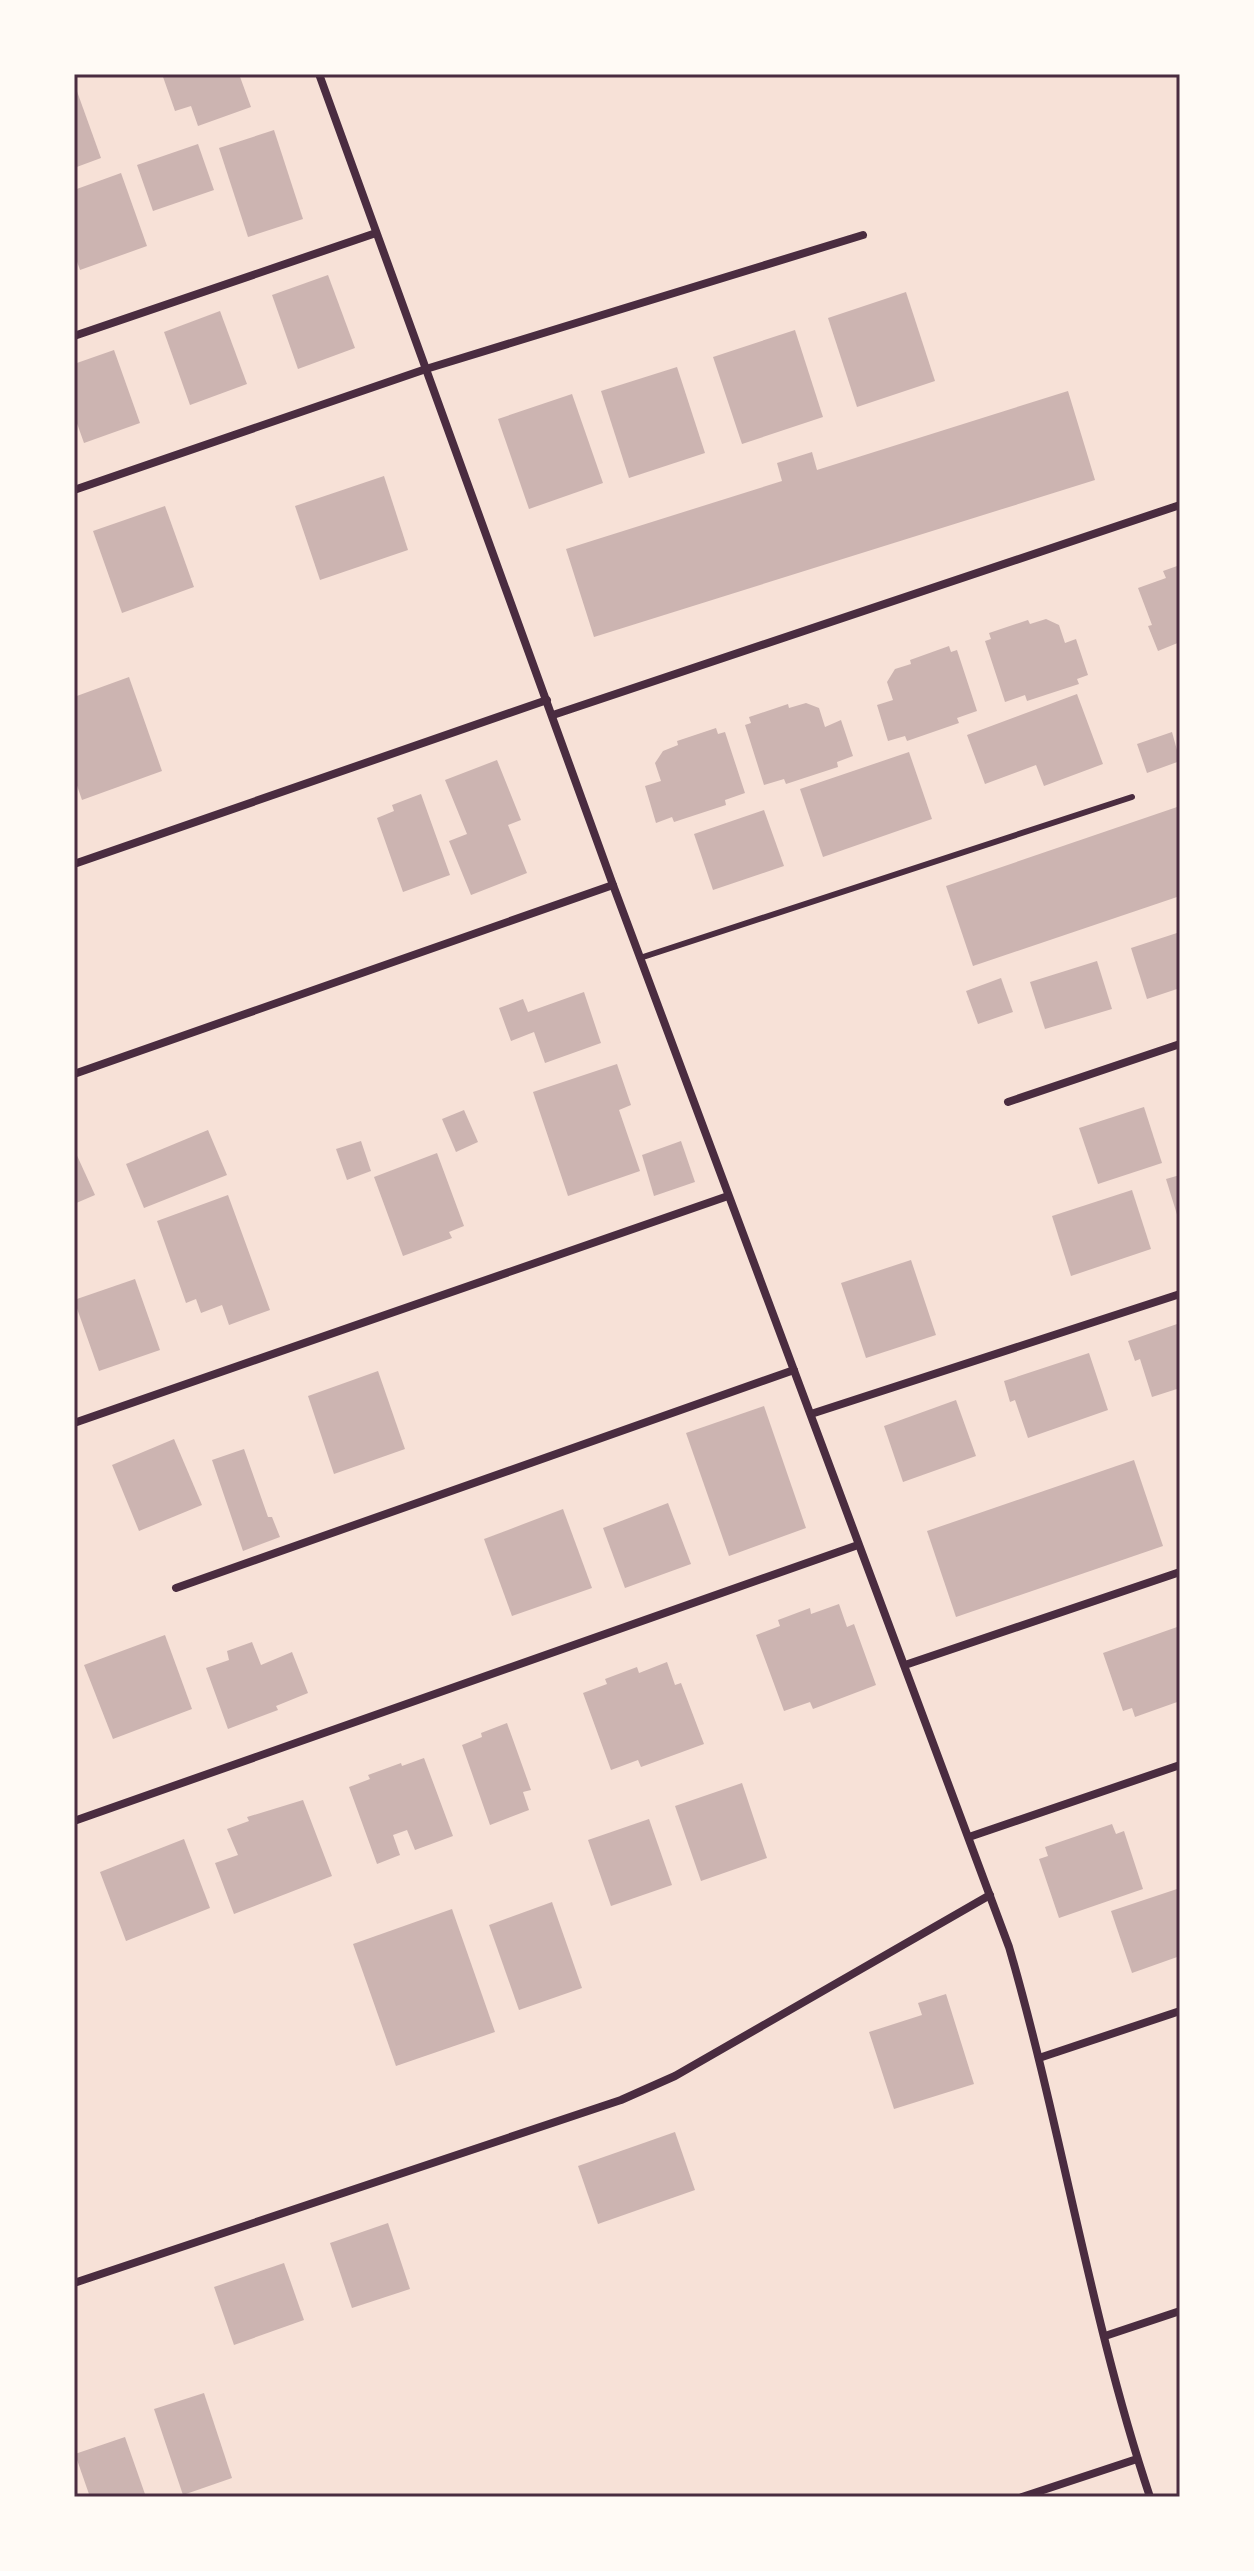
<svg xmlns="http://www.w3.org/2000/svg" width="1254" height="2571" font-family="'Alegreya Sans',sans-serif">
<rect width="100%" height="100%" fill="#f7e1d7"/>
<!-- building -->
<g fill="#ccb4b1">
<path d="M162,74H239L251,107L198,126L191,106L175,111Z"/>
<path d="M74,83L101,158L74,168Z"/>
<path d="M274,130L303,219L248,237L219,148Z"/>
<path d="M198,144L214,190L153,211L137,165Z"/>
<path d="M121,173L147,246L80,270L74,253V190Z"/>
<path d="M328,275L355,348L298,369L272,295Z"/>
<path d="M906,292L935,381L857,407L828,318Z"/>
<path d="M220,311L247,384L190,405L164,332Z"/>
<path d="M795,330L823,417L742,444L713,357Z"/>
<path d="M114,350L140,423L84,443L74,415V364Z"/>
<path d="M677,367L705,453L629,478L601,391Z"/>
<path d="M1068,391L1095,480L594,637L566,549L782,481L777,463L812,452L817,470Z"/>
<path d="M572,394L603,483L529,509L498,419Z"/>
<path d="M384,476L408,550L320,580L295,506Z"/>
<path d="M165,506L194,587L122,613L93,531Z"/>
<path d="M1180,565V642L1158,651L1148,626L1152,625L1138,588L1166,578L1163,571Z"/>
<path d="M1046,619L1059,625L1065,643L1076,639L1088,675L1077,679L1079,684L1027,701L1025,695L1005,702L985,641L991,639L989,633L1028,620L1030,624Z"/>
<path d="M949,646L951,652L957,650L977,711L957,718L959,723L907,741L905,736L888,741L877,705L893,700L887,682L895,669L911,664L910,660Z"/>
<path d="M129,677L162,771L82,800L74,777V697Z"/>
<path d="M1077,694L1103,764L1044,786L1036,765L985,784L967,735Z"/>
<path d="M806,703L819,708L825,727L841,720L853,756L837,762L838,767L786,784L784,779L764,785L745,725L751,723L749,717L788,704L789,708Z"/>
<path d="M716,728L718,734L725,732L745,793L725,800L726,805L674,822L672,817L656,823L645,786L661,781L655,763L663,751L678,745L677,741Z"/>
<path d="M1172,732L1180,761L1147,773L1137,744Z"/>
<path d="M909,752L932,819L823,857L800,789Z"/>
<path d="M497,760L521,820L508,825L527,873L471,895L449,841L467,834L445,780Z"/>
<path d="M421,794L450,875L403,892L377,818L394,811L392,805Z"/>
<path d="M1180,806V896L973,966L946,886Z"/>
<path d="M764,810L784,866L713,890L694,834Z"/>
<path d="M1180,932V988L1147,999L1131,948Z"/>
<path d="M1097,961L1112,1009L1045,1029L1030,982Z"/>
<path d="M1001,978L1013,1012L978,1024L966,991Z"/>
<path d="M584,992L601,1043L545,1063L534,1032L511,1041L499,1008L523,999L528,1012Z"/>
<path d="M617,1064L631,1105L619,1110L640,1171L568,1196L533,1092Z"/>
<path d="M1144,1107L1162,1163L1098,1184L1079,1128Z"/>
<path d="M464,1110L478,1142L456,1152L442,1119Z"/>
<path d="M208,1130L227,1175L144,1208L126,1164Z"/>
<path d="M361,1141L371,1171L347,1180L336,1149Z"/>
<path d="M681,1141L695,1182L654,1196L642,1155Z"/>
<path d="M74,1149L95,1195L74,1204Z"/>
<path d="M437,1153L464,1226L449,1232L452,1238L403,1256L374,1177Z"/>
<path d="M1180,1175V1221H1179L1166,1179Z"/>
<path d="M1132,1190L1151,1249L1071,1276L1052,1216Z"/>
<path d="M228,1195L270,1310L229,1325L222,1305L201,1313L196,1299L186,1303L157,1221Z"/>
<path d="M911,1260L936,1335L866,1358L841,1283Z"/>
<path d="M135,1279L160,1350L99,1371L74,1300Z"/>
<path d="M1180,1323V1388L1152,1397L1140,1359L1135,1361L1128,1341Z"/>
<path d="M1089,1353L1108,1410L1028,1438L1015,1400L1010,1402L1004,1381Z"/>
<path d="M378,1371L405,1449L334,1474L308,1396Z"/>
<path d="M956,1400L976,1456L903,1482L884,1426Z"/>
<path d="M764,1406L806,1528L729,1556L686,1433Z"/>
<path d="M174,1439L202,1505L139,1531L112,1465Z"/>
<path d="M244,1449L268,1517H272L280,1537L243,1551L212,1460Z"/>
<path d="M1134,1460L1163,1546L956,1617L927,1531Z"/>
<path d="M668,1503L691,1564L625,1588L603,1528Z"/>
<path d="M563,1509L592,1588L512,1616L484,1539Z"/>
<path d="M839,1604L847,1627L854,1624L876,1685L813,1709L810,1702L784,1711L756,1635L780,1626L778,1620L810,1608L811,1614Z"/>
<path d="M1180,1626V1701L1135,1717L1132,1708L1123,1711L1103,1653Z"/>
<path d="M165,1635L192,1709L113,1739L84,1665Z"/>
<path d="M252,1642L261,1665L292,1652L308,1693L276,1706L278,1710L228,1729L206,1668L229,1660L227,1651Z"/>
<path d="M667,1662L675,1685L681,1683L704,1744L641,1767L638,1760L611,1770L583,1693L607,1684L605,1679L637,1667L639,1673Z"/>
<path d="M507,1723L531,1790L523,1792L529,1810L490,1825L462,1745L482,1737L481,1733Z"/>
<path d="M424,1758L453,1836L415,1850L407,1830L393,1835L400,1855L377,1864L349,1787L370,1779L368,1775L401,1763L402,1766Z"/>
<path d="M742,1783L767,1858L701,1881L675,1806Z"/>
<path d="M303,1800L332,1876L234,1914L215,1863L238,1855L227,1829L249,1821L247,1817Z"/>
<path d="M649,1819L672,1885L611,1906L588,1840Z"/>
<path d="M1112,1824L1116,1834L1124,1831L1143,1889L1059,1918L1039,1859L1048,1856L1045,1847Z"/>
<path d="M184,1839L210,1908L126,1941L100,1872Z"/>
<path d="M1180,1888V1956L1132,1973L1111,1911Z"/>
<path d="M552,1902L582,1988L519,2010L489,1925Z"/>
<path d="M452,1909L495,2032L396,2066L353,1944Z"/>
<path d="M946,1994L974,2084L894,2109L869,2032L922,2015L918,2003Z"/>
<path d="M675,2132L695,2190L598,2224L578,2166Z"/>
<path d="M388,2223L410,2289L352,2308L330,2243Z"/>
<path d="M284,2263L304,2320L234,2345L214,2287Z"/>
<path d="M204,2393L232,2478L183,2495L154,2409Z"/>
<path d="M125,2437L146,2497H90L75,2454Z"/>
</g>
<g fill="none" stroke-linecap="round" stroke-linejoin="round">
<!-- service -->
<path stroke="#4a2c40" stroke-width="6" d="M640,958L1132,797"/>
<!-- minor -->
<g stroke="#4a2c40" stroke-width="8">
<path d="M319,74L613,885L1009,1947C1062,2129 1090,2318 1150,2497"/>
<path d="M74,336L376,233"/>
<path d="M74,490L426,369L863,235"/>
<path d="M553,715L1180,505"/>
<path d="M74,864L547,700"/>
<path d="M74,1074L613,885"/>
<path d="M1008,1102L1180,1044"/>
<path d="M811,1414L1180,1294"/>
<path d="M74,1423L728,1196"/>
<path d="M176,1588L794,1370"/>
<path d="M905,1665L1180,1572"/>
<path d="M74,1821L858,1545"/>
<path d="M969,1837L1180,1765"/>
<path d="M1039,2058L1180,2011"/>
<path d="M74,2283L621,2100L675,2076L990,1895"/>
<path d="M1105,2336L1180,2311"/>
<path d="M1022,2497L1137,2459"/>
</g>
</g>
<!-- border -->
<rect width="1254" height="2571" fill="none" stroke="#fffaf5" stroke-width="152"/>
<rect x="76" y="76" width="1102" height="2419" fill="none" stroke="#4a2c40" stroke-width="3"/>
</svg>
